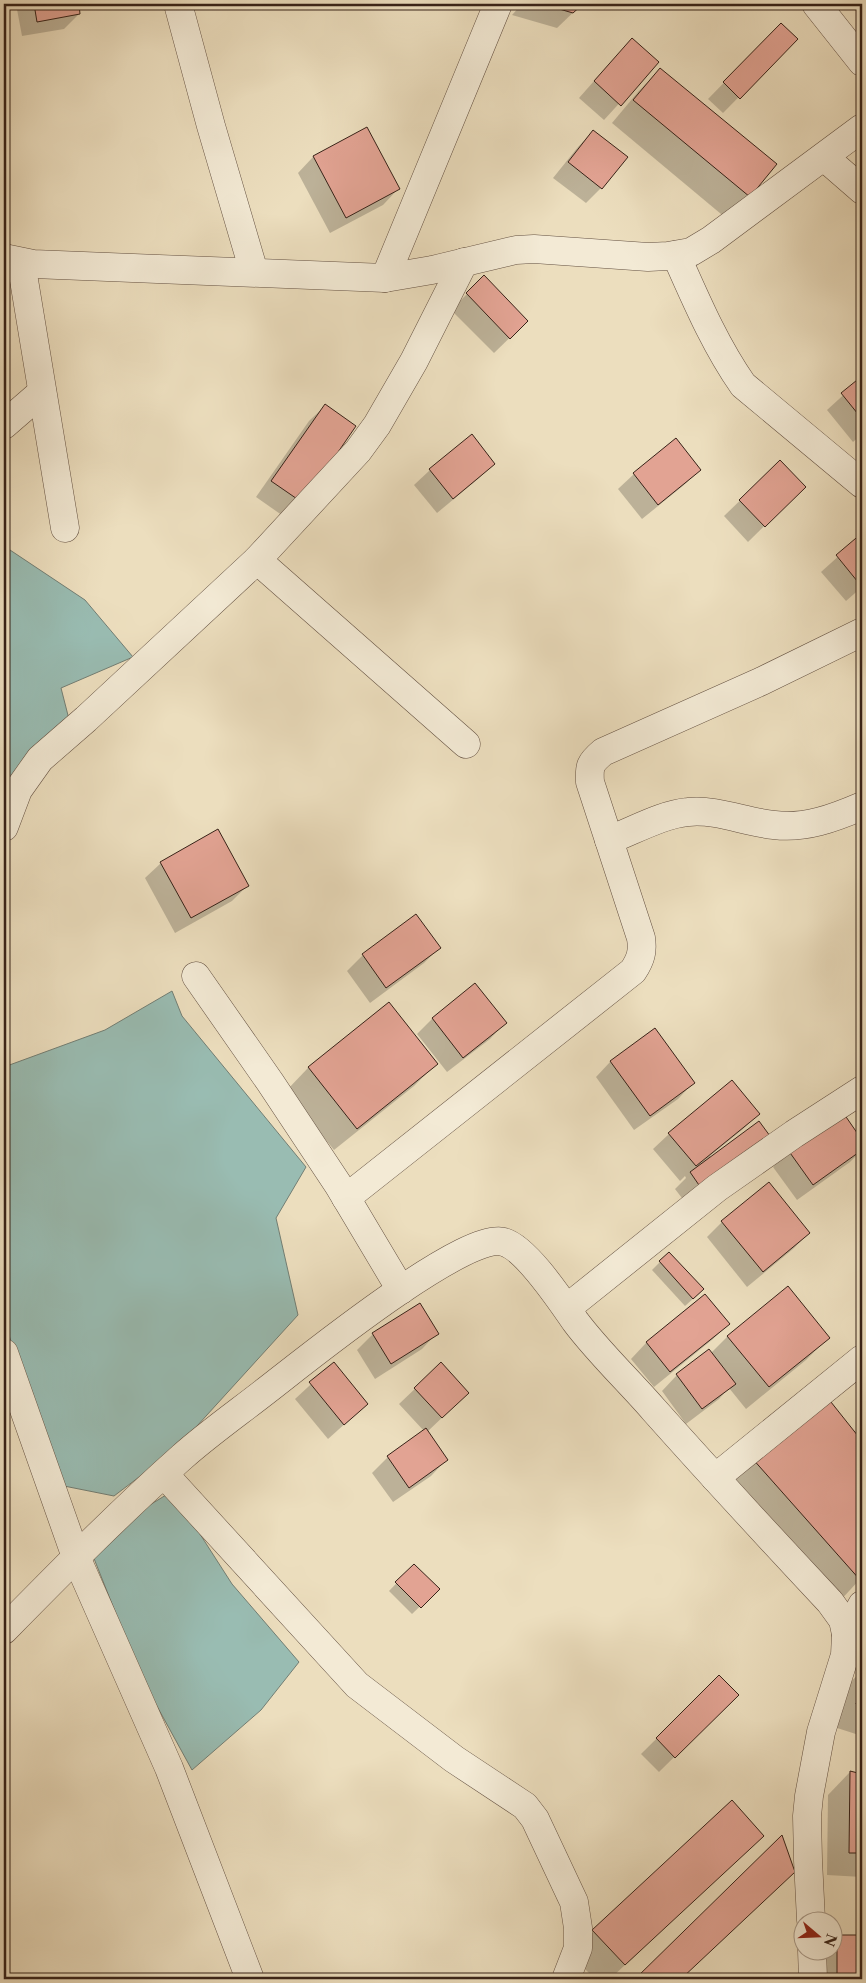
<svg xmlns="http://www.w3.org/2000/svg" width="866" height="1983" font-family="'Libre Caslon Text',serif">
<rect width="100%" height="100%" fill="#ecdebe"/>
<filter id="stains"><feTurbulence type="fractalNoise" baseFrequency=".004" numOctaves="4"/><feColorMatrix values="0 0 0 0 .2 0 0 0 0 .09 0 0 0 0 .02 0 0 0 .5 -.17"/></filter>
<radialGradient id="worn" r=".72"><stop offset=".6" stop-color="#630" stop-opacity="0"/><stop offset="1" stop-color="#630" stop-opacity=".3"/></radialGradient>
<!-- water -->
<g fill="#99bcb2" stroke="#727e74">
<path d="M4,546L85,600L133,657L61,688L72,731L4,813Z"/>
<path d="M172,991L182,1016L306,1167L276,1218L298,1315L176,1449L114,1496L64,1486L4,1322V1067L105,1030Z"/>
<path d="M166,1495L189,1517L232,1584L299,1662L261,1710L192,1770L141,1677L93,1556L140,1511Z"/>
</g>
<!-- shadow -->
<g fill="#0003">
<path d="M16,4H77L79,14L64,29L22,36Z"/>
<path d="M522,4H582L557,28L512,15Z"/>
<path d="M781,24L796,39L723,113L708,99Z"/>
<path d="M617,55L657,62L604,120L579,98Z"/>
<path d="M660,69L749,196L727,219L612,123L638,92Z"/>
<path d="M366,129L398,189L383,205L330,233L298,173L313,157Z"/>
<path d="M593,131L601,188L586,203L553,178L578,147Z"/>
<path d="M484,277L527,321L494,353L451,310Z"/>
<path d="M862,378V434L853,442L827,410Z"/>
<path d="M325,406L354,427L286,518L256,497L309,421Z"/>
<path d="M472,436L494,464L478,479L437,513L414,485L430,470Z"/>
<path d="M676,440L700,470L684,485L642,519L618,489L634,474Z"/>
<path d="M780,462L804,487L748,542L724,516Z"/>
<path d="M862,535V587L846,601L821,572Z"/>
<path d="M161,863L248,885L232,901L175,933L145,878Z"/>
<path d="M416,916L439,948L424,963L370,1003L347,971L363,955Z"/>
<path d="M475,985L505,1023L490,1039L447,1072L417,1034L432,1019Z"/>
<path d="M388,1004L436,1064L414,1086L334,1150L286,1091L308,1068Z"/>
<path d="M611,1061L693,1083L678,1099L634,1130L596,1077Z"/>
<path d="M841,1113L862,1142V1150L850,1162L797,1200L773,1167L789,1151Z"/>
<path d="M758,1114L743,1129L710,1156L711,1158L758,1123L685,1202L675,1189L686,1178L685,1176L680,1181L653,1149L669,1134Z"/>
<path d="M722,1222L809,1233L793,1249L747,1287L707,1237Z"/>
<path d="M669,1253L695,1297L685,1306L652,1270Z"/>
<path d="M704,1295L728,1324L713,1339L654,1387L631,1359L646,1343Z"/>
<path d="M419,1304L437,1333L422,1349L375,1379L357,1350L373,1334Z"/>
<path d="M728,1336L828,1338L806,1360L746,1409L729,1388L719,1399L686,1424L662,1391L677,1375L709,1351L711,1353Z"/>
<path d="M334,1363L367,1404L328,1439L295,1399Z"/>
<path d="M441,1364L468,1393L427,1432L446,1460L431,1476L393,1502L372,1473L388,1457L424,1431L399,1404Z"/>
<path d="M823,1394L862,1443V1577L838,1603L729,1480Z"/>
<path d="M414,1565L438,1589L412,1614L389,1591Z"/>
<path d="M862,1670V1736L834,1727L850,1683Z"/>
<path d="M719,1677L737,1695L659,1772L641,1754Z"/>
<path d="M850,1772L862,1775V1877L827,1875L828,1795Z"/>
<path d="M732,1802L763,1836L610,1979H595L570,1954Z"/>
<path d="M837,1936H862V1979H815L823,1950H834V1940Z"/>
</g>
<!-- building -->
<g fill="#e2a393" stroke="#372218">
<path d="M34,4H79L80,14L37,22Z"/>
<path d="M542,4H583L573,13Z"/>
<path d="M781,23L798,39L740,99L723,82Z"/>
<path d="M632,38L659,62L621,106L594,81Z"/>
<path d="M660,68L777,164L750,197L633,100Z"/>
<path d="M367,127L400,189L346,218L313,156Z"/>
<path d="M593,130L628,157L602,189L568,162Z"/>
<path d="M484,275L528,321L510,339L466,293Z"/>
<path d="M862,376V419L841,393Z"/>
<path d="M325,404L356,426L303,503L271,481Z"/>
<path d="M472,434L495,464L453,499L429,469Z"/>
<path d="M676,438L701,470L658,505L633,473Z"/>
<path d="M780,460L806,487L765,527L739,500Z"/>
<path d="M862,533V587L836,555Z"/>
<path d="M218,829L249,886L191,918L160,862Z"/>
<path d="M416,914L441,948L386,988L362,954Z"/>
<path d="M475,983L507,1023L463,1058L432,1018Z"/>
<path d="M389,1002L438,1064L357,1129L308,1067Z"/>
<path d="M655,1028L695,1083L650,1116L610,1061Z"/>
<path d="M732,1080L760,1114L696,1166L668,1133Z"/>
<path d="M842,1111L862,1140V1150L813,1185L788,1150Z"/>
<path d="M759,1121L770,1136L701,1188L690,1172Z"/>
<path d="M769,1182L810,1233L763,1272L721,1221Z"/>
<path d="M669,1252L704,1289L693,1299L659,1261Z"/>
<path d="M788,1286L830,1338L769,1387L727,1336Z"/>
<path d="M705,1294L730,1324L670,1372L646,1342Z"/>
<path d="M420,1303L439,1334L391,1364L372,1333Z"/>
<path d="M709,1349L736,1384L702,1409L676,1374Z"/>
<path d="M334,1362L368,1404L344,1425L309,1382Z"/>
<path d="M441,1362L469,1393L442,1418L414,1388Z"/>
<path d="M823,1392L862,1441L861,1581L751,1457Z"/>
<path d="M426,1428L448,1460L409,1488L387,1456Z"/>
<path d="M414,1564L440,1589L421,1608L395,1582Z"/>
<path d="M719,1675L739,1695L675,1758L656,1738Z"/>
<path d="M862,1686V1706L856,1704Z"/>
<path d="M850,1771L862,1774V1853H849Z"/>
<path d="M732,1800L764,1836L625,1965L592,1930Z"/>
<path d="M782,1835L795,1872L681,1979H635Z"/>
<rect x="837" y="1935" width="25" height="44"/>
</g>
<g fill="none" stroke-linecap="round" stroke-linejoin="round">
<!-- minor casing -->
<g stroke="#645142" stroke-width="29">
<g id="minor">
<path d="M178,4L211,126L254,272"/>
<path d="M816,4L862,62"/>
<path d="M824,157L862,190"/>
<path d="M676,255C696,300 715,345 743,385L862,484"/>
<path d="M4,258L33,264L385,278L432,270L516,250L534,249L648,257L668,256L691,252L711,240L862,128"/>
<path d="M21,262L65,528"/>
<path d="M385,278L498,4"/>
<path d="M4,425L42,392"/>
<path d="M257,560L466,744"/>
<path d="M4,827L18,790L40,759L86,719L257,560L358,451L377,425L414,361L464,262"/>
<path d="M609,840C633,831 663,814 688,812C717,809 745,822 774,825C805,829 834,818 862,806"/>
<path d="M196,976L270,1082L339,1186L401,1290"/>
<path d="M346,1198L633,971C641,959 643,951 641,938L590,782C589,766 590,763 603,752L762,681L862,632"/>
<path d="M567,1308L717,1188L794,1134L862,1090"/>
<path d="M164,1474L357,1685L454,1759L525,1806L535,1819L574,1902L578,1928V1948L566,1979"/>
<path d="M715,1478L862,1359"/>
<path d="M4,1630C62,1571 120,1512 182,1457C209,1433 239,1412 267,1390C302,1363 467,1229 504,1242C527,1249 561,1301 575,1321C598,1352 629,1381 654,1410C712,1475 771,1539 830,1602L843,1620L846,1634L845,1655L821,1732L809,1796L807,1816L808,1860L811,1920"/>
<path d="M846,1634L862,1605"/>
<path d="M812,1950L813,1979"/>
</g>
</g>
<!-- tertiary casing -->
<g stroke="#645142" stroke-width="29">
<path id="tertiary" d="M4,1353L76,1557L169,1768L250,1979"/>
</g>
<!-- minor -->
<use href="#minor" stroke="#f3ead5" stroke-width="28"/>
<!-- tertiary -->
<use href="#tertiary" stroke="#f3ead5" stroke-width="28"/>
</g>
<!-- margin -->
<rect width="866" height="1983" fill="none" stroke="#ecdebe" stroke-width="20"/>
<rect x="5" y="5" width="856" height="1973" fill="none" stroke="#372218" stroke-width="2.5"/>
<rect x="10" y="10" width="846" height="1963" fill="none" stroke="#372218"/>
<!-- north arrow -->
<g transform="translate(818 1936) rotate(109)"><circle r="24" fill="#f3ead5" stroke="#a89a89"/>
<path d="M0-4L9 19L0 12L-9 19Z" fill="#8f2418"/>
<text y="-8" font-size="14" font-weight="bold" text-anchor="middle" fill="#372218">N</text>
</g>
<rect width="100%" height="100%" filter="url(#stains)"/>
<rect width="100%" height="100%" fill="url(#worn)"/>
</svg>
